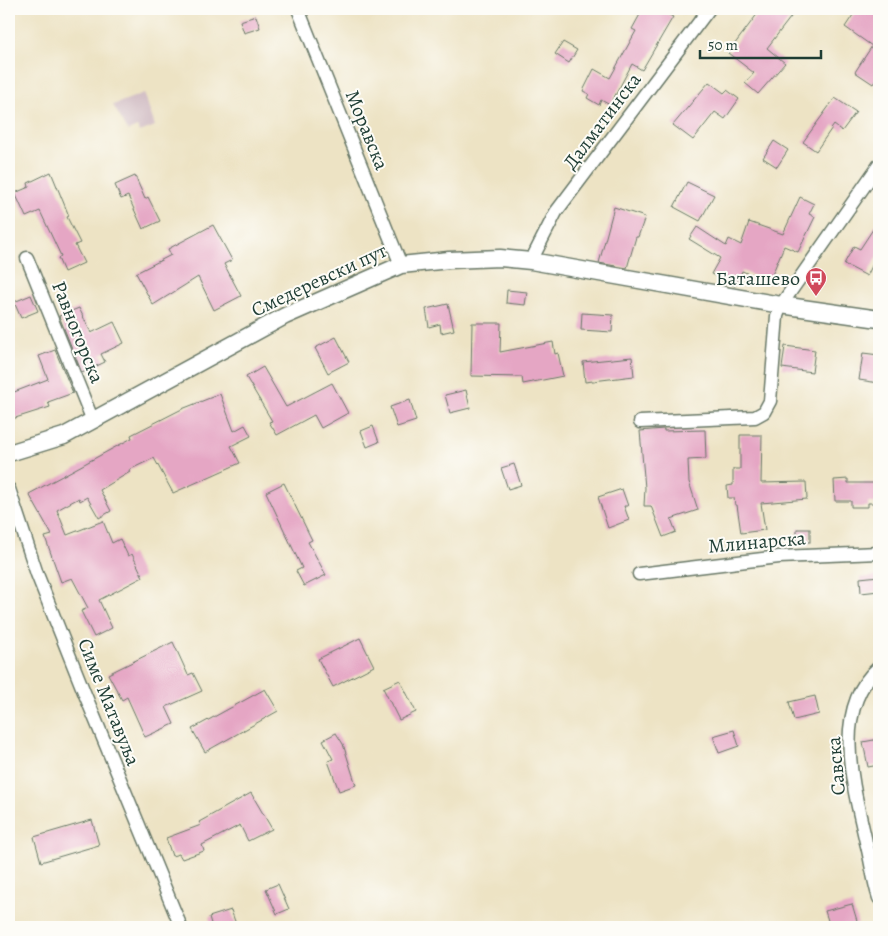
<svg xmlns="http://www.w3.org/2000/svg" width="888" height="936" font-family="Alegreya,serif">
<rect width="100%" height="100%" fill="#fdfcf7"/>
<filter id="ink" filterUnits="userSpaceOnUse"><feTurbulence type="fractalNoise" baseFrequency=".02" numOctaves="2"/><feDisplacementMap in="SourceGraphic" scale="10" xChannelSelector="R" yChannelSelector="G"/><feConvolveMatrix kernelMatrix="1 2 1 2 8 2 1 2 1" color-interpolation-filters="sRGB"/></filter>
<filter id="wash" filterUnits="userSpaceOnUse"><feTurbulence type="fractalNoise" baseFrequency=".0096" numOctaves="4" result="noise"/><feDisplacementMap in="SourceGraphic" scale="20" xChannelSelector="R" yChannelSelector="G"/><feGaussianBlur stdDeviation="1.12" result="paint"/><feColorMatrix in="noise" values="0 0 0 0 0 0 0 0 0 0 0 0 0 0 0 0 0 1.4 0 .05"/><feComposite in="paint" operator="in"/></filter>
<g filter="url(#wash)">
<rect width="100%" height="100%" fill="#ede3c4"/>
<!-- industrial -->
<path fill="#d2bec5" d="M144,93L155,126L140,132L137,127L128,131L113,105Z"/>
<g id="blocks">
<!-- building -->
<g fill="#e5a6c4">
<path d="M643,9H658L673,17L642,70L632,64L610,105L601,100L599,105L587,98L589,94L583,91L594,69L610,78L636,31L632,29Z"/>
<path d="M761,9H797L767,48L785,63L758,94L745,83L754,73L728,53Z"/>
<path d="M857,9H879V75L873,84L855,72L872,46L845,27Z"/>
<path d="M256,16L260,28L244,33L240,21Z"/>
<path d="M563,42L577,50L569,63L555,54Z"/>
<path d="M709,82L724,93L727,90L739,99L725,119L715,112L693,140L673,125Z"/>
<path d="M835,98L856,112L842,131L834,125L816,151L803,142Z"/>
<path d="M774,141L788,150L777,167L763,158Z"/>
<path d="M51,172L69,216L67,217L80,243L75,245L84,263L64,272L58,258L61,256L40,211L26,217L15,193L29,187L28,183Z"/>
<path d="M135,176L145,199L148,197L160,221L143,229L128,196L121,199L115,185Z"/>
<path d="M687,182L714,195L700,221L674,207Z"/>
<path d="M800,197L814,204L809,214L815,217L798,252L784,246L769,282L742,271L735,286L711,274L720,258L689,239L697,227L726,246L729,239L741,245L749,222L783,234Z"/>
<path d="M614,207L645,217L638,237H636L627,268L599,263Z"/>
<path d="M879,220V252L867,276L844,264L854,246L860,249Z"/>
<path d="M213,225L232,260L224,264L241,296L214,310L198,277L153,305L136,273L171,255L168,249Z"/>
<path d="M507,290L527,292L525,305L506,303Z"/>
<path d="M31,295L38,311L21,318L14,302Z"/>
<path d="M448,304L454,330L441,333L440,324L429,327L426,309Z"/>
<path d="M79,308L91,333L114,322L124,343L101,354L105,362L82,373L59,316Z"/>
<path d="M582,313L613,315L612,332L581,330Z"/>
<path d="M472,323H501L500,352L553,342L555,354L558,353L563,376L523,384L522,377L471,376Z"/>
<path d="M336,337L349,362L328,373L315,348Z"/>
<path d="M785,346L815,350L812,372L782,368Z"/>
<path d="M55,350L73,393L48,402L50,407L9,420V394L48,379L39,356Z"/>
<path d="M863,353L879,355V383L859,380Z"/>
<path d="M632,357L634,376L585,382L583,362Z"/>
<path d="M263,367L286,407L332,383L348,413L321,428L314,415L277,435L269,422L272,421L246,377Z"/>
<path d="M466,390L470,408L450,413L445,395Z"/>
<path d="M220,394L234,431L245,425L251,436L231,446L240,463L173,493L154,458L129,470L130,472L100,490L111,511L99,518L87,497L80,501L79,498L57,510L67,535L103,521L112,543L120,539L128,556L132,554L143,577L99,600L112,628L94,637L81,611L88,608L72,578L61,582L45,537L52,535L29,494L132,438L131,435L182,409Z"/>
<path d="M410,400L416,421L397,427L390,407Z"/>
<path d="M373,426L379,442L367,447L361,431Z"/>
<path d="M664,429V431L705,430L706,459L688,460L689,482L698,510L671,519L676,532L663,537L651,506H644L645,488L640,431Z"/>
<path d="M740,435H762L761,483L806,482L807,499L761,503L765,530L741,533L737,505H735L734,498H728L727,486L733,485V469H740Z"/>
<path d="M514,464L521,485L508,489L501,468Z"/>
<path d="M848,479V483H879V503H868V507H851V501H835L834,480Z"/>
<path d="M284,483L312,540L308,542L326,575L304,586L296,571L302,568L266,492Z"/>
<path d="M622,489L628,506H624L629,520L608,528L598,497Z"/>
<rect x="797" y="529" width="13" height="13"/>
<path d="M879,576V591L861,593L860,578Z"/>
<path d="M360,638L374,666L333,687L318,659Z"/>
<path d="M173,642L188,675L193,673L202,691L166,707L174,724L145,737L127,697L122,700L108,674Z"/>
<path d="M400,680L416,712L399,720L383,688Z"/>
<path d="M265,689L278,711L205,752L192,729Z"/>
<path d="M815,696L819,714L794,720L789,702Z"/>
<path d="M734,730L739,746L719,753L713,736Z"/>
<path d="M336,733L343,744L356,785L339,791L328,761L333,759L323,740Z"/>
<path d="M879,739V765L868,767L863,742Z"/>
<path d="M251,793L272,829L248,841L240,825L202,845L204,851L182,859L179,854L172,856L166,838L201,825L199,822Z"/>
<path d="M92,820L99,845L41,862L34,837Z"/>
<path d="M278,884L289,909L277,914L266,889Z"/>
<path d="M852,904L858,924L844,927H830L825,911Z"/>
<path d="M231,910L237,927H212L209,917Z"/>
</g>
</g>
</g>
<g filter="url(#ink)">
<use href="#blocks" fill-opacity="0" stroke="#677766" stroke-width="1"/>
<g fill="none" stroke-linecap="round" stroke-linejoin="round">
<!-- minor casing -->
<g stroke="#677766" stroke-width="15">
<g id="minor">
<path d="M298,9L401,265"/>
<path d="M27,258L93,421"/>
<path d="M531,261L556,212L709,9"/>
<path d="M640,422L755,417L764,412L770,401L777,316L781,305L879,165"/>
<path d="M9,489L37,574L84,692L181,927"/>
<path d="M639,574L779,557L879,553"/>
<path d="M879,667C830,710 854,788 866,842C871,860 873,880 879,898"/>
</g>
</g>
<!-- tertiary casing -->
<g stroke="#677766" stroke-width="19">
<path id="tertiary" d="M9,453L64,436L285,316L401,265L449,260L500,258L531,261L781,305L879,319"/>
</g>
<!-- minor -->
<use href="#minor" stroke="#fff" stroke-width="12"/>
<!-- tertiary -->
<use href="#tertiary" stroke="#fff" stroke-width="16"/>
</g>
</g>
<!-- icons -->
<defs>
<g id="bus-pin" transform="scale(1.125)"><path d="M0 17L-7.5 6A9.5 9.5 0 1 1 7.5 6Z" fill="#d1495b" stroke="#fdfcf7"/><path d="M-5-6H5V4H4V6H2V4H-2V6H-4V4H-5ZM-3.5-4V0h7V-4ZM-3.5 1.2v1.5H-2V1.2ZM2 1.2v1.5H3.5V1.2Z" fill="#fff"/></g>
</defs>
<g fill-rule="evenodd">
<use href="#bus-pin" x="816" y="278"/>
</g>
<g text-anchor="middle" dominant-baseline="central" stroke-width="4" stroke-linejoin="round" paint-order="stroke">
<!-- street labels -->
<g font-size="20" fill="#1f3d34" stroke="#fdfcf7">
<text transform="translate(602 121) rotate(-53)">Далматинска</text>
<text transform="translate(367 130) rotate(68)">Моравска</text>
<text transform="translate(319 280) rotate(-25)">Смедеревски пут</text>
<text transform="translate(78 332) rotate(68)">Равногорска</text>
<text transform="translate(757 542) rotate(-5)">Млинарска</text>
<text transform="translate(109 702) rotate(68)">Симе Матавуља</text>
<text transform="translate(836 766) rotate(-95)">Савска</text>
</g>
<!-- poi labels -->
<g font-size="20" fill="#1f3d34" stroke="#fdfcf7" text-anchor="end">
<text x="800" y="278">Баташево</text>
</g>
</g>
<!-- margin -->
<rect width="888" height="936" fill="none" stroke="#fdfcf7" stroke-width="30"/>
<!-- scale -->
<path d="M700 50v8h121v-8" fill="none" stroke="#1f3d34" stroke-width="2.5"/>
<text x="708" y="50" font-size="15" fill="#1f3d34" stroke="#fdfcf7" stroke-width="4" paint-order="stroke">50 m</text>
</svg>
